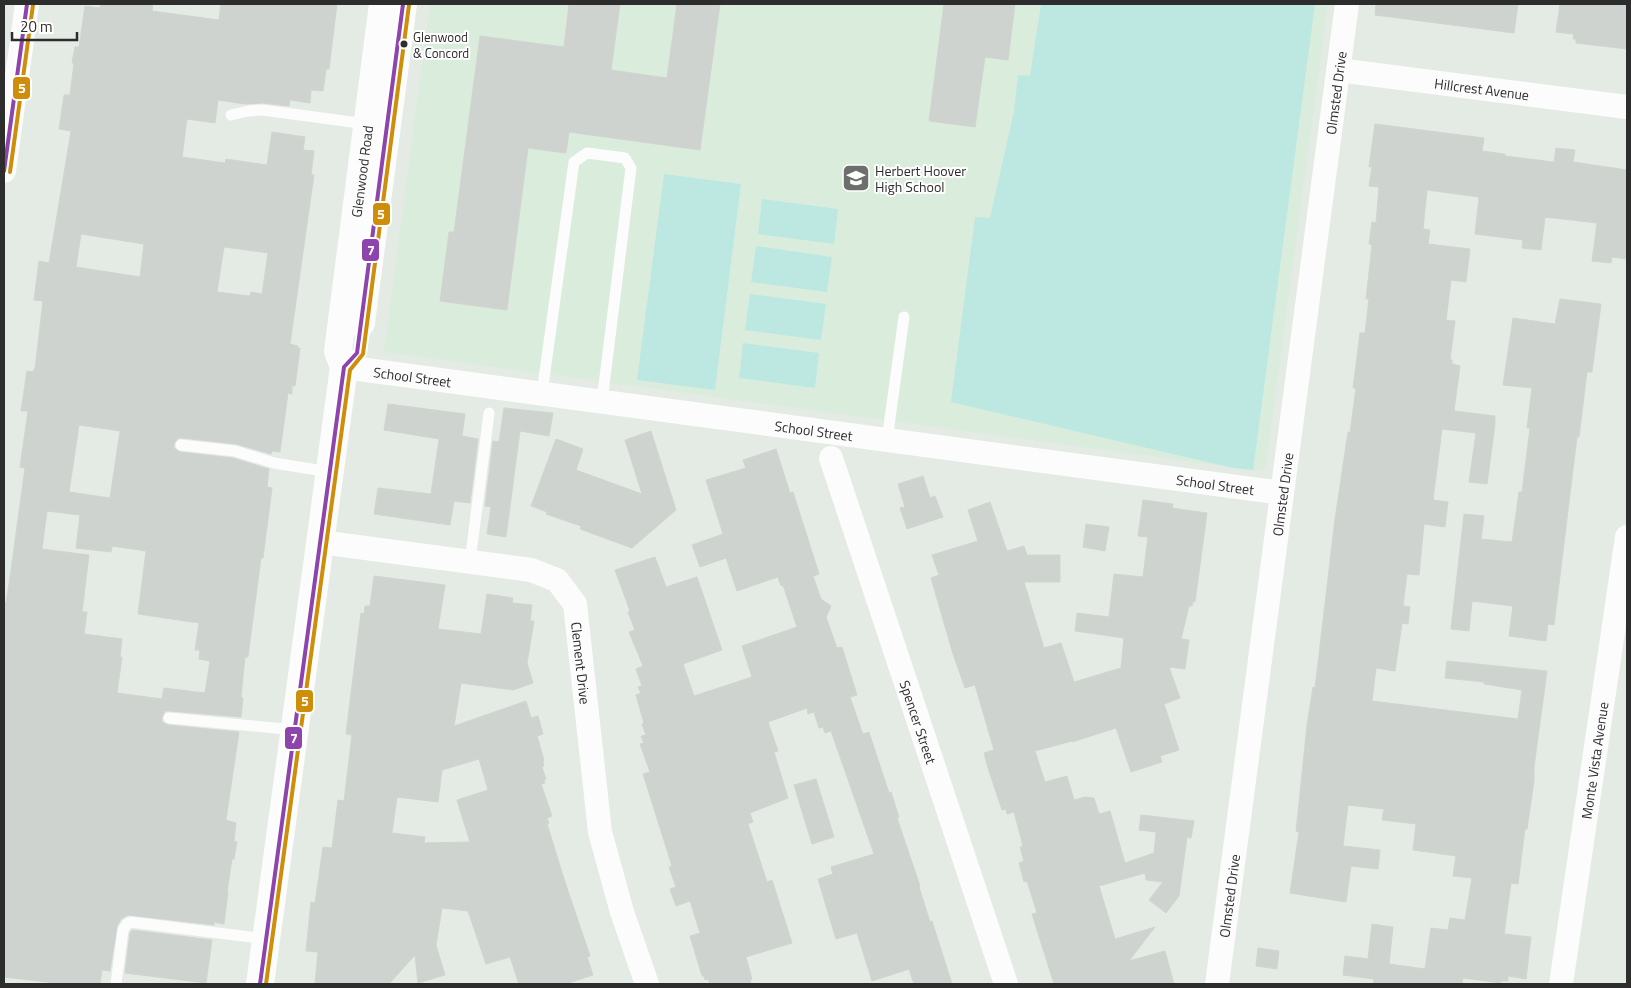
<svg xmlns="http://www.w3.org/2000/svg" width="1631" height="988" font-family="'Titillium Web',sans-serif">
<rect width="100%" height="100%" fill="#e4eae4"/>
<!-- education -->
<path fill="#daecdc" d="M430,4H1328L1266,466L1260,471L384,352Z"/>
<!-- pitch -->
<g fill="#bde8e2">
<path d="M1041,4H1315L1253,470L1233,468L951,402L975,217L990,218L1014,111L1018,75L1030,76Z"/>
<path d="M664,174L741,184L715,390L637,380Z"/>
<path d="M762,199L838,209L834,244L758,234Z"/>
<path d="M756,246L832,257L827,292L751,282Z"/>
<path d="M750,294L826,304L821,340L745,330Z"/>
<path d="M743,343L819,353L815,388L739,378Z"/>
</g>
<!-- building -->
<g fill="#cfd3cf" stroke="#d0d5d0" fill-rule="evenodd">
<path d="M101,4H153L152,11L219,20L221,4H337L329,69H326L323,91L311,90L310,103L290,100L289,106L263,103L245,104L218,100L215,123L187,119L182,157L225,163L226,159L267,165L272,132L305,137L303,150L314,151L311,175H314L290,344L298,346L297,348H300L295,386H292V394L288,393L280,452L272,451L271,454L236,444L182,438H178L174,444V448L180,452L233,458L269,469L267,487L272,488L263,558H261L248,657H245L241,697L243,698L241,717L170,711H165L162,717V722L168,725L239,732L226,820L236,823L234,841L237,842L234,859H232L227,892H228L224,924L214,922V925L128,915L121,919L117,926L110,971L102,970L100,984H63L4,977V602L6,603L9,584L25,468L20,467L28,411H21L27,371L33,372L34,369H35L43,301L34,300L39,261L49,263L71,131L59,129L64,95H70L74,63H72L75,47H79L85,6L100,8ZM81,234L144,244L140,277L76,267ZM224,247L268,253L262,294L251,292L250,296L217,292ZM79,425L120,431L110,498L69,492ZM47,511L80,515L76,548L111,552L112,546L146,551L138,614L199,623L195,650H200L199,659L210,661L205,693L164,688L162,699L117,693L122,657H120L122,639L84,634L87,612H82L89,555L42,549Z"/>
<path d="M569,4H620L611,70L667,78L677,4H720L700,150L569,132L566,153L528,148L507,310L440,301L449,232H454L480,36L564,47Z"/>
<path d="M944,4H1015L1008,60L985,57L975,127L929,121Z"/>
<path d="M1376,4H1518L1514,33L1375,15Z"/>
<path d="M1560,4H1627V49L1576,43V39H1573L1574,34L1556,32Z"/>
<path d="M1375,124L1484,138L1482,151L1505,154V156L1554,162L1556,148L1575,150L1573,162L1627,170V259L1612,257L1611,263L1592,261L1597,223L1545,217L1541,250L1522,248L1523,240L1475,234L1479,197L1427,190L1423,229L1430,230L1428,244L1470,249L1466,282L1451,280L1446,320L1455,321L1450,360H1452V364L1460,366L1454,411L1495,416V424L1487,484L1469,482L1476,433L1442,429L1433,500L1448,502L1445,527L1424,524L1419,575L1407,574L1403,606L1410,607L1408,624L1402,623L1395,671L1376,668L1372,701L1518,719L1522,690L1484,684V682L1445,678L1447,661L1547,671L1534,767V781L1527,829H1525L1518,884L1511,883L1504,934L1531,937L1526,979L1508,976V981H1501V983L1463,978L1462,984H1373L1374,979L1343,975L1345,956L1368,959L1372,924L1393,927L1389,964L1425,969L1431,928L1448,930L1450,918L1465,920L1472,878L1453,876L1456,856L1413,850L1416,824L1382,820L1384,809L1348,805L1343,846L1380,850L1378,869L1351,866L1346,902L1290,893L1299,832L1296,831L1297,822L1307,725L1313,687L1315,688L1335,519L1348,432L1350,433L1356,388H1353L1360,333H1365L1369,299H1366L1372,245L1369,244L1372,222L1376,223L1379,187L1369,186L1372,167H1369Z"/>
<path d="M1560,299L1601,304L1592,372H1587L1579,437H1577L1554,625L1548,624L1546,641L1509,636L1513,606L1472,601L1469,631L1451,629L1464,514L1484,516L1481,539L1512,542L1519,492H1522L1530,428H1527L1532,388L1503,385L1513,318L1555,324Z"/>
<path d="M388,404L465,414L462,436L478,439L470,503L454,501L450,525L374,514L378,488L431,494L439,439L384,430Z"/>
<path d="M504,408L553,413L549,436L520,431L506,537L487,534L491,507L485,506L493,441L499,442Z"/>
<path d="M651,431L676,510L632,548L580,529L581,526L546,514L547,512L531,506L556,439L583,449L576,470L642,494L625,440Z"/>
<path d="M776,449L790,493L793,492L807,536L819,574L813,576L821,599L831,606L826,617L837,648L842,647L857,695L850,697L862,732L863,734L869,732L889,793L891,792L899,817L897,818L920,886L919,887L930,922L932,921L952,984H914L909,969L872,981L857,933L836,939L818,879L833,874L831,867L874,854L831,731L825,733L823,727L819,728L814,712L808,714L807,708L768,722L778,751L774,752L788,798L750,813L753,822L748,824L767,882L772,880L792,943L746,957L752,979L750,980L751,984H710L708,979L705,980L704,976H702L690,936L700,933L690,901L676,906L670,889L676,887L669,867L672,866L643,774L650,772L640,744L644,743L641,736L646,735L642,724L644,723L636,695L641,693L638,687L642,686L636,669L643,666L629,632L635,630L628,612L630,611L615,570L655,557L666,587L697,577L722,650L683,664L694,696L752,677L742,646L797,627L783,585L781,586L778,577L737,591L726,558L700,567L692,545L723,534L706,480L746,468L743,460Z"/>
<path d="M923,476L930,498L935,496L943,517L907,529L900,508L905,507L898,484Z"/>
<path d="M1143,500L1173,504L1172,508L1207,513L1195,602L1193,601L1192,606H1189L1181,639L1189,640L1185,669L1169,667L1180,698L1164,704L1179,750L1160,756L1162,762L1131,772L1116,728L1072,742V741L1035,751L1045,782L1067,776L1074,800L1085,797L1094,798L1099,814L1110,811L1125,863L1154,853L1156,832L1139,830L1141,815L1194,821L1191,838L1187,837L1179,896L1166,913L1149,900L1163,882L1146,880L1145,873L1099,886L1115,939L1155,927L1129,961L1165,951L1174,984H1054L1032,914L1037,913L1027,881L1024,882L1019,863L1024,861L1020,847L1023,846L1014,812L1007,814L1006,809L1002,810L988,768L984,753L994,750L975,685L965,688L953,654L931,578L939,575L932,555L978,541L968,510L990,502L1007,551L1024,546L1027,555H1060V582H1024L1044,648L1061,643L1074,682L1121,668L1124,638L1075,631L1077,613L1109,617L1114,574L1143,577L1148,537L1138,536Z"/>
<path d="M1086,524L1109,527L1105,551L1083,547Z"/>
<path d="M374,576L445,585L438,629L481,634L487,594L513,598L512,603L532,605L530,621H534L527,663L533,683L513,690L461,683L454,726L526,701L531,718L538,716L543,734L537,736L544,760L543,761L544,766L542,767L546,779L544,780L545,783L541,784L552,816L547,818L549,823L547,824L565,882L590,956L587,957L593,975L565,984H519L510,957L486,964L468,911L442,908L436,945L445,975L418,983L415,955L389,984H315L318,952L306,951L311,902L315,903L323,847L332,848L338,800L344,801L352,735L346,734L361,613L364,614L365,606H370ZM479,759L488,790L457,800L470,842L424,843L425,837L392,833L397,797L438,802L442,770Z"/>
<path d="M816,779L834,837L812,844L794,785Z"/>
<path d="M132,930L212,940L206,983L125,973L130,933Z"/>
<path d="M1258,948L1279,951L1277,969L1256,966Z"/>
</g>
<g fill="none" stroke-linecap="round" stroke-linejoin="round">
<!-- service -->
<g stroke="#fbfcfb" stroke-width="11">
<path d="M231,115L248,111L262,110L367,124"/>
<path d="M542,393L574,162L587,153L625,158L631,168L602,401"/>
<path d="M887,440L904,317"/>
<path d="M181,445L235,451L274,463L330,472"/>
<path d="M470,562L489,413"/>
<path d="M169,718L295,730"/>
<path d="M116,984L123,930L127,924L131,922L266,939"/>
</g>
<!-- minor -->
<g stroke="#fbfcfb" stroke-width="24">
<path id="s1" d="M1338,70L1627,107"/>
<path d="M4,171L27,4"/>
<path id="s2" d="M344,367L1282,493"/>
<path id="s3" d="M831,458L1006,984"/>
<path id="s4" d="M320,542L531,570L557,580L575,604L600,832L622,912L647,984"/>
<path id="s5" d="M1217,984L1347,4"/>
<path id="s6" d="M1561,984L1627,537"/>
</g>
<!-- tertiary -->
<g stroke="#fbfcfb" stroke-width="28">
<path d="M361,323L403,4"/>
<path id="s7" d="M260,984L344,367L338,351L383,4"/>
</g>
<!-- bus-1 casing -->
<g stroke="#fff" stroke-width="8">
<g id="bus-1">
<path d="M4,171L27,4"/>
<path d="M260,984L344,367L357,353L403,4"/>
</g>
</g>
<!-- bus-2 casing -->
<g stroke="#fff" stroke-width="8">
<g id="bus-2">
<path d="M10,172L33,5"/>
<path d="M266,984L350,370L363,354L409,5"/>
</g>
</g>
<!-- bus-1 -->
<use href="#bus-1" stroke="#8e44ad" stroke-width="4"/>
<!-- bus-2 -->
<use href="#bus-2" stroke="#cf8e09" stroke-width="4"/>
</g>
<!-- icons -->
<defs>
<g id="school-square" transform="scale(1.4375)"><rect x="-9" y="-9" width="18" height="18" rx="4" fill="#6d6f6d" stroke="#fff"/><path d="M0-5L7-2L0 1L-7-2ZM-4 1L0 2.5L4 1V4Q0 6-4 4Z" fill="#fff"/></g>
</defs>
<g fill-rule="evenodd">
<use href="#school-square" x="856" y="178"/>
</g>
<!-- markers -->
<circle fill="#2d2d2d" stroke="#fff" stroke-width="2" cx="404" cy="44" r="4.5"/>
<g text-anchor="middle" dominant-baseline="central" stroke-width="4" stroke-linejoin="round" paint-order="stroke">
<!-- bus labels -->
<g font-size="13" fill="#2d2d2d" stroke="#fff" text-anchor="start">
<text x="413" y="37">Glenwood<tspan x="413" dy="16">&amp; Concord</tspan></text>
</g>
<!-- street labels -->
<g font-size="14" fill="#2d2d2d" stroke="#fff">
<text stroke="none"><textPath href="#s1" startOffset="145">Hillcrest Avenue</textPath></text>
<text stroke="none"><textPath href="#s5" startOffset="899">Olmsted Drive</textPath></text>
<text stroke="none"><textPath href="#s7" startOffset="821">Glenwood Road</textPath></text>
<text stroke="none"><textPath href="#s2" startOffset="69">School Street</textPath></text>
<text stroke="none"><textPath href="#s2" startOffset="474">School Street</textPath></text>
<text stroke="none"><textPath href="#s2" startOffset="879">School Street</textPath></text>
<text stroke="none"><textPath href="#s5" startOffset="494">Olmsted Drive</textPath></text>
<text stroke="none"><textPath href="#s4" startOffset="330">Clement Drive</textPath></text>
<text stroke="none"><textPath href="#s3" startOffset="278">Spencer Street</textPath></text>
<text stroke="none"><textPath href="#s6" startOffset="226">Monte Vista Avenue</textPath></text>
<text stroke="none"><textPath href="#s5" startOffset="89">Olmsted Drive</textPath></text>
</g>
<!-- poi labels -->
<g font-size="14" fill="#2d2d2d" stroke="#fff" text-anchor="start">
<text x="875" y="170">Herbert Hoover<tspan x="875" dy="16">High School</tspan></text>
</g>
</g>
<g stroke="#fff" stroke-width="2">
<rect x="12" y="76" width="19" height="24" rx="5" fill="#cf8e09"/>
<rect x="372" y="202" width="19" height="24" rx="5" fill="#cf8e09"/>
<rect x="361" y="238" width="19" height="24" rx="5" fill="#8e44ad"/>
<rect x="295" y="689" width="19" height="24" rx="5" fill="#cf8e09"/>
<rect x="284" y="726" width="19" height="24" rx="5" fill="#8e44ad"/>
</g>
<g font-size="14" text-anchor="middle" font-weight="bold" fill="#fff">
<text x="22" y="93">5</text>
<text x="381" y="219">5</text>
<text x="371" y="255">7</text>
<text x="305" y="706">5</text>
<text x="294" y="743">7</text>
</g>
<!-- border -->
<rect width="1631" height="988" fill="none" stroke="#2d2d2d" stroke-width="10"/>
<!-- scale -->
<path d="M12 32v8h65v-8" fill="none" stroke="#2d2d2d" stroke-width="2.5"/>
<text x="20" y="32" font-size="15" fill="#2d2d2d" stroke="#ffffff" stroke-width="4" paint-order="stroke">20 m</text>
</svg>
